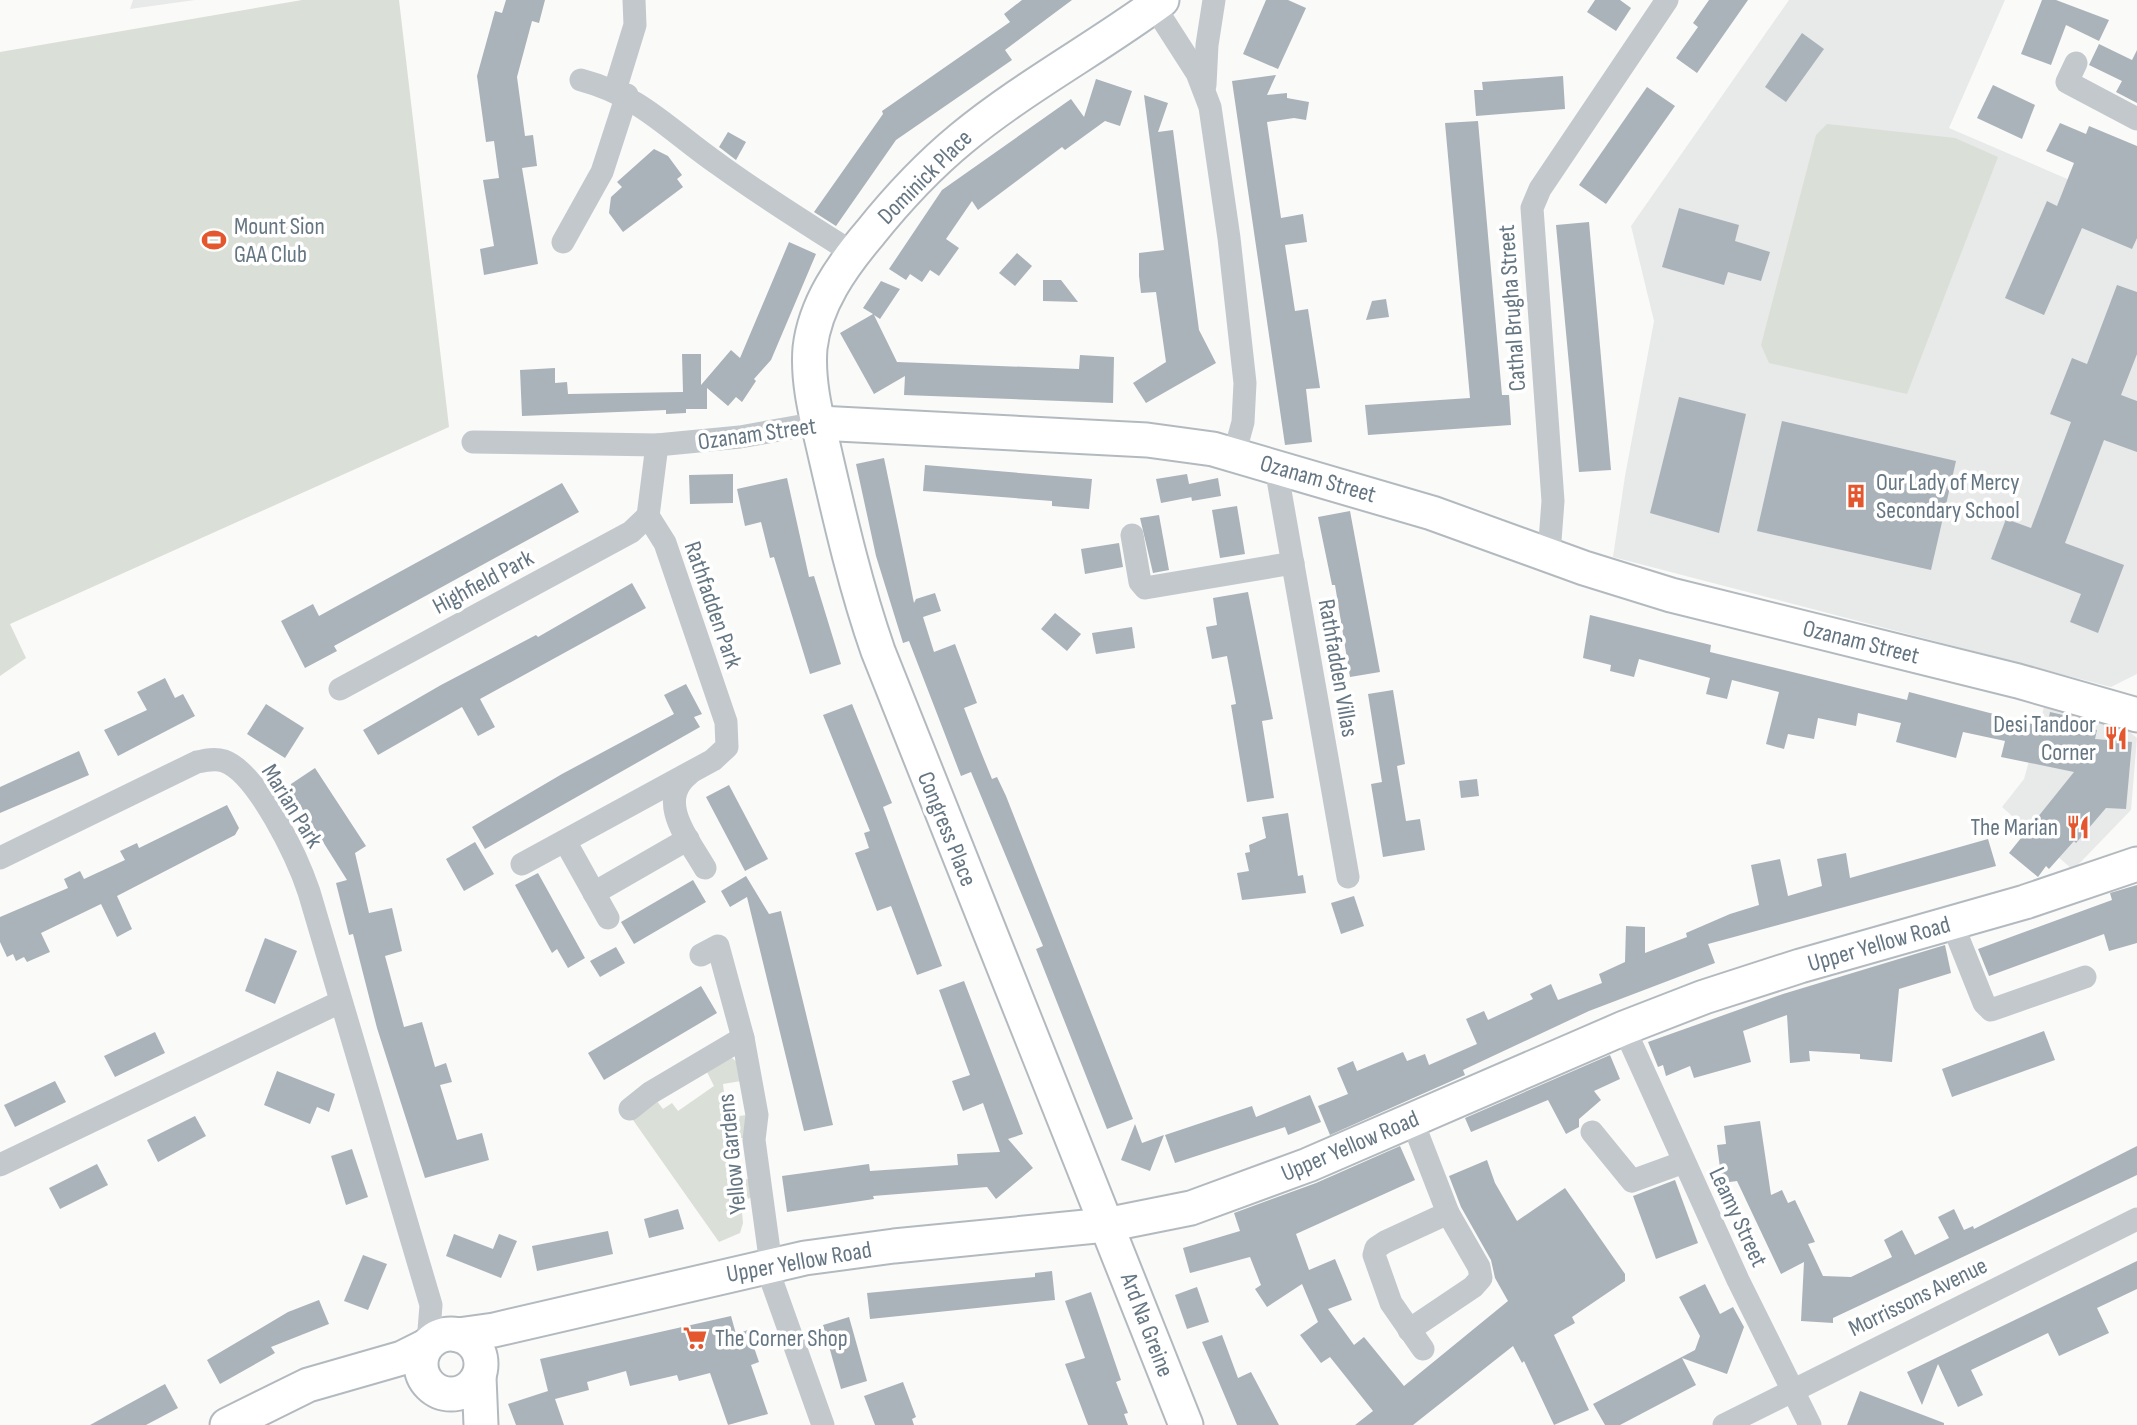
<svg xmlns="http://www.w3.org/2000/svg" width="2137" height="1425" font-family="'Sofia Sans Condensed',sans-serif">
<rect width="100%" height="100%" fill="#fafaf8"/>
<!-- built -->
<g fill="#e8e9e9">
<path d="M133,0H195L130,9Z"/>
<path d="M1789,0H2005L1949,128L2137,209V674L2111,687L1613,557L1625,476L1654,321L1631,226Z"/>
<path d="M2044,707L2120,724L2137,738L2131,810L2073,870L2002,807L2024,779Z"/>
</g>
<!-- green -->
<g fill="#dadfd7">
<path d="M302,0H399L449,427L10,624L26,658L0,676V52Z"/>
<path d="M1827,124L1955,138L1998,157L1907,394L1769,363L1761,345L1816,135Z"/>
<path d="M732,1058L738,1063L741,1081L723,1084L727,1118L746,1115V1138H735L736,1144L726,1145L731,1180L749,1179L752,1197L741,1202L743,1223L740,1233L719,1242L633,1120L656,1100L663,1109L672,1103L678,1111L714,1086L706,1070Z"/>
</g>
<!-- building -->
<g fill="#aab3b9">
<path d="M506,0H545L539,23L532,21L517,77L525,136L533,135L537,166L522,168L538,264L484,275L480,249L494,246L483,180L499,178L494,141L486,142L477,76L495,11L502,13Z"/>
<path d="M1022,0H1072L1005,50L1012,60L896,140L836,226L814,212L883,114L882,111L1010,22L1004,14Z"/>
<path d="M1266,0H1288L1306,8L1278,69L1243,54Z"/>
<path d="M1595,0H1620L1631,8L1616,31L1587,12Z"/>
<path d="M1709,0H1748L1697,73L1676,58L1698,27L1693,23Z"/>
<path d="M2042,0H2056L2109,20L2099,41L2066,25L2051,65L2021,54Z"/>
<path d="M1802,33L1824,49L1786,102L1765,87Z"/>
<path d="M2099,44L2132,60L2137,50V103L2116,92L2122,81L2089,65Z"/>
<path d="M1276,75L1267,95L1287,93V98L1309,102L1306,120L1294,118L1267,122L1281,218L1303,214L1307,242L1285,245L1295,311L1308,309L1320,388L1306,389L1312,442L1285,445L1232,81Z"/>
<path d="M1563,76L1565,109L1476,116L1474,90H1483L1482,82Z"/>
<path d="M1096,79L1132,91L1120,126L1105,121L1065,150L1062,147L978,210L972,201L946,239L959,248L939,276L930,270L922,282L910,274L906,280L889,269L942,190L1071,99L1084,117Z"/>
<path d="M1993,85L2035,105L2022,139L1977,118Z"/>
<path d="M1647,87L1675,106L1606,204L1579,185Z"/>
<path d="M1144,95L1168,103L1158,132L1173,130L1199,330L1216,363L1146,403L1133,383L1166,362L1156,292L1141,293L1139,276V253L1164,250Z"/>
<path d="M1478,121L1502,395H1509L1511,425L1368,435L1365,405L1470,398L1445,123Z"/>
<path d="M2060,123L2086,134L2089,126L2137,146V238L2132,249L2082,228L2044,315L2005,298L2047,201L2057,206L2074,163L2046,151Z"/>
<path d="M728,132L746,142L736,160L719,147Z"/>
<path d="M654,149L668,156L682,175L677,179L683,187L623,232L609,213L611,197L622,187L617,182Z"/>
<path d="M1679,208L1739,225L1735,241L1770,252L1761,281L1728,272L1724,285L1662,267Z"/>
<path d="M1589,222L1611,470L1579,472L1556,225Z"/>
<path d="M789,242L816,254L771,360L754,379L756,381L742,402L736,397L728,406L707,388V409H686V413L666,414V410L522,416L520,370L555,368V383L567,382L568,394L683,392L682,354H701V385L731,350L740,358Z"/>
<path d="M1017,253L1032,266L1015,286L999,273Z"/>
<path d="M1043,280H1061L1078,302L1043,301Z"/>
<path d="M881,281L900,289L880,319L874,315L897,362L1079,369L1080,355L1114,357L1113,403L904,395L905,376L874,394L840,333L873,314L863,308Z"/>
<path d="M2117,285L2137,292V354L2121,395L2137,401V452L2104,440L2065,543L2124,565L2098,633L2070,622L2081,594L1991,559L2006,519L2031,528L2071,422L2050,414L2072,358L2087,364Z"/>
<path d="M1386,299L1389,317L1366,320L1372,301Z"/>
<path d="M1679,397L1746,414L1719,533L1650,513Z"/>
<path d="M1782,421L1956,461L1931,570L1757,531Z"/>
<path d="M884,458L914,603L916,599L935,593L941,611L923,617L934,652L955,644L977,703L964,708L981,752L992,779L997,777L1006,796L1133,1119L1107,1129L1036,949L1043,946L971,772L961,776L909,641L903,643L876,556L856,464Z"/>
<path d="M925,465L1092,479L1089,509L1052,506V501L923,491Z"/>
<path d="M733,474V503L690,504L689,475Z"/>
<path d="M1187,474L1189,484L1218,478L1221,496L1192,501L1191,495L1192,497L1161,503L1156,479Z"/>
<path d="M787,478L809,577L814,576L841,664L810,674L774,557L770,558L761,522L745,526L737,489Z"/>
<path d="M562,483L579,512L334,646L337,651L305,668L281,621L313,604L319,616Z"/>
<path d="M1237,506L1245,554L1220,558L1212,510Z"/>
<path d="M1350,511L1380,672L1350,677L1335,585H1332L1318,517Z"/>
<path d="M1159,515L1169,570L1153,573L1140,518Z"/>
<path d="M1119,543L1123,567L1085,574L1081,549Z"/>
<path d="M632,583L646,608L480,699L495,727L478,736L462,707L378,755L363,730L441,685L536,635L538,637Z"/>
<path d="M1248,592L1273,719L1262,721L1274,798L1247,802L1231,705L1236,704L1227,656L1212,659L1206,627L1217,625L1213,598Z"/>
<path d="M1055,613L1081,634L1067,651L1041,629Z"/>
<path d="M1590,615L1711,645L1710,652L1907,700L1909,692L2047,728L2050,712L2081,719L2079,726L2097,730L2095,739L2132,742L2126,809L2106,808L2076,843L2074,841L2049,869L2046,866L2038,877L2009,853L2074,772L2001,757L2005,741L1963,732L1956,758L1896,742L1901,723L1858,713L1856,726L1818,718L1814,739L1788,734L1784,749L1766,744L1779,692L1732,680L1727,699L1706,694L1710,678L1639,659L1634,677L1610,671L1611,665L1583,658Z"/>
<path d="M1132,627L1135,648L1096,654L1092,633Z"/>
<path d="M165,678L175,698L183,694L195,716L118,756L104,730L147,710L137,692Z"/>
<path d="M686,684L702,714L694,717L700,727L485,849L472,827L562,774L674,714L664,695Z"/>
<path d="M1393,690L1405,764L1397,766L1406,821L1420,819L1425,850L1383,857L1371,784L1382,782L1368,694Z"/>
<path d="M266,704L304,728L285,758L247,734Z"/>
<path d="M852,704L892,803L883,807L942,966L917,975L891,906L877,911L855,853L869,848L864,833L870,831L823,715Z"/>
<path d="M79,751L89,775L0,813V787Z"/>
<path d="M315,768L366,846L355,853L369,913L392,908L402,951L385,956L404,1027L422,1022L435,1067L446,1063L452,1082L440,1085L457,1140L482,1133L489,1160L425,1178L377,1028L353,934L349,935L336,883L347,880L291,791V784Z"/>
<path d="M1477,779L1479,796L1461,798L1459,781Z"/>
<path d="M729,785L768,859L745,871L706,797Z"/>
<path d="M227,805L239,828L235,835L117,896L132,929L117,937L101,904L41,933L50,952L27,962L24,957L16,961L13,954L7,957L0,942V917L68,888L64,879L80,871L84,879L125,860L120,851L137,843L139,848Z"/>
<path d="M1288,813L1298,876L1303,875L1306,893L1242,900L1237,873L1249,871L1245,853L1250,852L1249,845L1266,838L1262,817Z"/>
<path d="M1988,839L1996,866L1708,944L1715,963L1589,1011L1463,1070L1465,1075L1330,1135L1318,1106L1348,1094L1337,1068L1353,1061L1357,1071L1403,1052L1407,1061L1425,1054L1429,1065L1477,1044L1466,1019L1484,1011L1488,1020L1533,999L1530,994L1551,984L1558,1000L1602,983L1599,974L1625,962L1626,926L1645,927V953L1687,937L1686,933L1730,914L1759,905L1751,865L1780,859L1788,896L1822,886L1817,859L1846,853L1850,878Z"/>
<path d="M475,842L494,874L464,891L446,859Z"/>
<path d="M538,873L585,958L568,968L557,949L552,953L515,885Z"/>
<path d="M746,876L769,914L781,911L833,1125L804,1131L747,897L730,907L721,891Z"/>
<path d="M693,880L706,902L634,944L621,922Z"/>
<path d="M2137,885V943L2109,951L2104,934L1989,976L1978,949L2112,900L2110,893Z"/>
<path d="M1354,896L1364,926L1341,934L1331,903Z"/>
<path d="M265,938L297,951L275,1004L245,991Z"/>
<path d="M1945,945L1951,973L1899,989L1892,1062L1860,1059V1054L1809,1051L1810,1061L1790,1063L1787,1015L1743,1031L1751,1062L1694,1078L1690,1066L1666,1076L1663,1065L1658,1067L1648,1042L1783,994Z"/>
<path d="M616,947L625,963L600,977L590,961Z"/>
<path d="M964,981L1023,1134L1008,1139L1033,1168L996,1199L987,1187L873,1196L874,1199L787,1212L782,1176L869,1164L870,1171L958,1165L957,1154L1000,1152L983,1103L963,1111L952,1081L970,1075L939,990Z"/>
<path d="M701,986L717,1013L604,1080L588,1053Z"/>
<path d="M2044,1031L2055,1060L1952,1097L1942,1069Z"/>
<path d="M155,1032L165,1053L115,1077L104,1056Z"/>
<path d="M1610,1055L1620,1079L1594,1091L1601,1100L1579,1119V1127L1566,1134L1548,1100L1471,1132L1465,1118Z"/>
<path d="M277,1071L335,1094L329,1112L317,1107L310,1124L264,1105Z"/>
<path d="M55,1081L66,1102L15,1127L4,1105Z"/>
<path d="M1310,1095L1321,1122L1288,1135L1285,1127L1175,1163L1165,1135L1252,1106L1256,1117Z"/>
<path d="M195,1116L206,1136L158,1162L147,1140Z"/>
<path d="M1760,1121L1771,1195L1782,1190L1788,1203L1795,1200L1815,1242L1808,1244L1823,1276L1851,1277L1892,1257L1884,1240L1902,1230L1915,1255L1949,1238L1938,1217L1954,1209L1964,1230L1973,1226L1974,1229L2137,1146V1175L1833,1318V1323L1801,1321L1804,1262L1781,1274L1737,1181L1722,1183L1717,1145L1726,1144L1724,1126Z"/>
<path d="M1135,1124L1142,1143L1164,1135L1150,1171L1121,1160Z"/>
<path d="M1400,1146L1415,1180L1296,1234L1309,1270L1335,1259L1352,1300L1328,1309L1354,1345L1364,1337L1404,1386L1508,1301L1495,1278L1491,1260L1461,1207L1449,1176L1487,1160L1495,1183L1517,1221L1565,1188L1625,1274V1281L1572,1317L1575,1323L1554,1335L1589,1410L1554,1425L1524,1361L1522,1363L1513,1346L1413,1425H1355L1373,1411L1330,1357L1321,1363L1300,1335L1318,1322L1302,1284L1267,1307L1255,1289L1261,1285L1250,1257L1190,1273L1183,1248L1240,1231L1234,1213L1316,1183Z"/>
<path d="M352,1149L368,1197L346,1205L331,1156Z"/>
<path d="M97,1164L108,1185L60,1209L49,1188Z"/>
<path d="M1675,1180L1698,1243L1656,1259L1633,1196Z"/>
<path d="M678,1209L684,1229L649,1238L644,1219Z"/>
<path d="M608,1231L613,1254L537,1271L532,1246Z"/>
<path d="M454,1234L493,1249L499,1234L517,1241L501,1278L446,1256Z"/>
<path d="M363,1255L387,1264L368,1310L344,1301Z"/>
<path d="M2137,1261V1289L2097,1308L2109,1333L2059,1356L2048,1333L1971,1370L1983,1395L1958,1407L1938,1364L1922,1405L1907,1372Z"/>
<path d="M1052,1271L1055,1300L870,1319L867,1293L1035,1277V1273Z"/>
<path d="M1705,1284L1720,1314L1733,1307L1744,1327L1727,1374L1682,1358L1696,1385L1620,1425H1605L1593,1404L1695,1350L1700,1336L1679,1297Z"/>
<path d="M1197,1287L1209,1322L1187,1329L1175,1295Z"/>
<path d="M1091,1292L1121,1380L1116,1382L1128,1413L1124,1414L1128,1425H1088L1065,1364L1085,1358L1065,1301Z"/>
<path d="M319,1300L329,1324L271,1347L275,1353L220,1384L207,1360L288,1312Z"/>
<path d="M731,1316L736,1334L748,1330L759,1362L751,1365L768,1414L728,1425L710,1373L679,1381L677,1375L630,1386L626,1371L587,1382L589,1390L555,1399L564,1425H516L508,1404L548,1391L540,1359Z"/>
<path d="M849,1317L867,1381L841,1389L823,1325Z"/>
<path d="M1222,1335L1238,1378L1251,1372L1279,1425H1237L1202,1342Z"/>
<path d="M903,1382L916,1417L912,1419L914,1425H875L864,1396Z"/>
<path d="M165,1384L178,1408L146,1425H90Z"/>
<path d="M1860,1391L1944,1423V1425H1847Z"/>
</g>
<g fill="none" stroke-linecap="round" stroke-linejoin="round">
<!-- secondary casing -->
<g stroke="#b3babf" stroke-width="37">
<g id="secondary">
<path d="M1162,0C1097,48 1024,87 962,138C928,166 898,198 870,233C842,266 815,304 810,348C807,385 818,422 826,458C841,523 856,588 878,651L1186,1425"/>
<path d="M818,423L1147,440L1213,449L1432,513L1584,568L1671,595L2018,681L2137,715"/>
<circle cx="451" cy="1364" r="30"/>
<path d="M458,1335L494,1330L805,1258L894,1246L1106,1225L1191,1208L1308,1165L1624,1028L1704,997L1800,966L2025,902L2137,864"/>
<path d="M479,1377L481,1425"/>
<path d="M227,1425L308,1385L402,1358L426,1346"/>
</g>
</g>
<!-- street -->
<g stroke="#c3c8cc" stroke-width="23">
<path d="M1154,6L1197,73L1210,107L1229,238L1245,383L1243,422L1234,455"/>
<path d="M2076,63L2067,82L2137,119"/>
<path d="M581,80C641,96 669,130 718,164C762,196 807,224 853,253"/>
<path d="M1205,85L1207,45L1214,0"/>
<path d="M615,90L635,25L634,0"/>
<path d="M563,242L602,172L627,95"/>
<path d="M473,442L657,445L740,437L818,423"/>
<path d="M1276,468L1348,877"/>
<path d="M1132,535L1140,582L1145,588L1293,563"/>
<path d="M1549,554L1553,501L1532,208L1540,189L1667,0"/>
<path d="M340,689L631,532L648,516"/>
<path d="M689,774C655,801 689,840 705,868"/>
<path d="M565,841L608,918"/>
<path d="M0,858L197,762C206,760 215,758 224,761C258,773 298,859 309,892L431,1305L428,1343"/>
<path d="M522,864L713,760L727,747L726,722L665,543L648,516L657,445"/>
<path d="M594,893L688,839"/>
<path d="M1952,923L1984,1003L1991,1010L2085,977"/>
<path d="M701,955L718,946L743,1038L757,1115L754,1140L771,1265"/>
<path d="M1624,1028L1738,1280L1810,1425"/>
<path d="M630,1109L650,1093L743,1038"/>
<path d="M1412,1120L1448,1213L1385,1242L1376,1248L1374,1255L1391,1303L1423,1349"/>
<path d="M1592,1132L1632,1181L1684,1162"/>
<path d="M0,1165L340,1002"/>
<path d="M766,1265L823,1425"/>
<path d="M1409,1330L1473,1287L1481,1278L1479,1267L1448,1213"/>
<path d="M1724,1425L2137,1219"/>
</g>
<!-- secondary -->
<use href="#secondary" stroke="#fff" stroke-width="33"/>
</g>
<!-- icons -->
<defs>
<g id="stadium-bare" transform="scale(1.89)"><path d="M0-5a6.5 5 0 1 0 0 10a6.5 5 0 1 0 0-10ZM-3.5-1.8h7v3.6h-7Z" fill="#e4572e" stroke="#fff" stroke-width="2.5" paint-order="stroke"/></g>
<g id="building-bare" transform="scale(1.89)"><path d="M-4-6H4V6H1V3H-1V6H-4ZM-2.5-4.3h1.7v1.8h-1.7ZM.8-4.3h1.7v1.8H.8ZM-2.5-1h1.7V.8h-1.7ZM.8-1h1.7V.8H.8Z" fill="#e4572e" stroke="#fff" stroke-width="2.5" paint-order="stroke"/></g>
<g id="restaurant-bare" transform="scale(1.89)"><path d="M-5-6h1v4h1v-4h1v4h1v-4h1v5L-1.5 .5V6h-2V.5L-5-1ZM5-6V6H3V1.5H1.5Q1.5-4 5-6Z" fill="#e4572e" stroke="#fff" stroke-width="2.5" paint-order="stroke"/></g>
<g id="supermarket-bare" transform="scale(1.89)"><path d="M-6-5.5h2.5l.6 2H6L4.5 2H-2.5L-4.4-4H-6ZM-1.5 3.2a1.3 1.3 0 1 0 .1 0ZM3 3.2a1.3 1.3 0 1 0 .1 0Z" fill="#e4572e" stroke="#fff" stroke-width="2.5" paint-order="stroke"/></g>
</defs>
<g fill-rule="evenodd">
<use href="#stadium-bare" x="214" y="240"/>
<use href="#building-bare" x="1856" y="496"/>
<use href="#restaurant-bare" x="2116" y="738"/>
<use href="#restaurant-bare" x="2078" y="827"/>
<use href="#supermarket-bare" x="695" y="1338"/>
</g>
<g text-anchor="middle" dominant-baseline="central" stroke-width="7" stroke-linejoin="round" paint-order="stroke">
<!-- street labels -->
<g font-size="24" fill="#657683" stroke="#fff">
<text transform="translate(925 177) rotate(-45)">Dominick Place</text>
<text transform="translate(1512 308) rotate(-94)">Cathal Brugha Street</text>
<text transform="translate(757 434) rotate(-8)">Ozanam Street</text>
<text transform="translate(1318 479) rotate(16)">Ozanam Street</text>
<text transform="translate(483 582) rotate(-28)">Highfield Park</text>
<text transform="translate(713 605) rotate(71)">Rathfadden Park</text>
<text transform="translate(1861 642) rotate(14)">Ozanam Street</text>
<text transform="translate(1338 668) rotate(80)">Rathfadden Villas</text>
<text transform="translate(292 806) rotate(58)">Marian Park</text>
<text transform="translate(947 829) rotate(68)">Congress Place</text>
<text transform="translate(1879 944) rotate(-16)">Upper Yellow Road</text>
<text transform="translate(1350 1146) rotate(-23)">Upper Yellow Road</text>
<text transform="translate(732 1154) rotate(-96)">Yellow Gardens</text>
<text transform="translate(1738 1217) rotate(65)">Leamy Street</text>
<text transform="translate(799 1262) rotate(-10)">Upper Yellow Road</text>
<text transform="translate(1918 1297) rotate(-26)">Morrissons Avenue</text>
<text transform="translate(1147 1325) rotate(69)">Ard Na Greine</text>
</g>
<!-- poi labels -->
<g font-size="24" fill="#657683" stroke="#fff" text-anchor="start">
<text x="234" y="226">Mount Sion<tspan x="234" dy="28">GAA Club</tspan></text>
<text x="1876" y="482">Our Lady of Mercy<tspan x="1876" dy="28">Secondary School</tspan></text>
<text x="2096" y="724" text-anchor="end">Desi Tandoor<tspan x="2096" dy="28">Corner</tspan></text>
<text x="2058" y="827" text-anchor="end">The Marian</text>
<text x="715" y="1338">The Corner Shop</text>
</g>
</g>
</svg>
